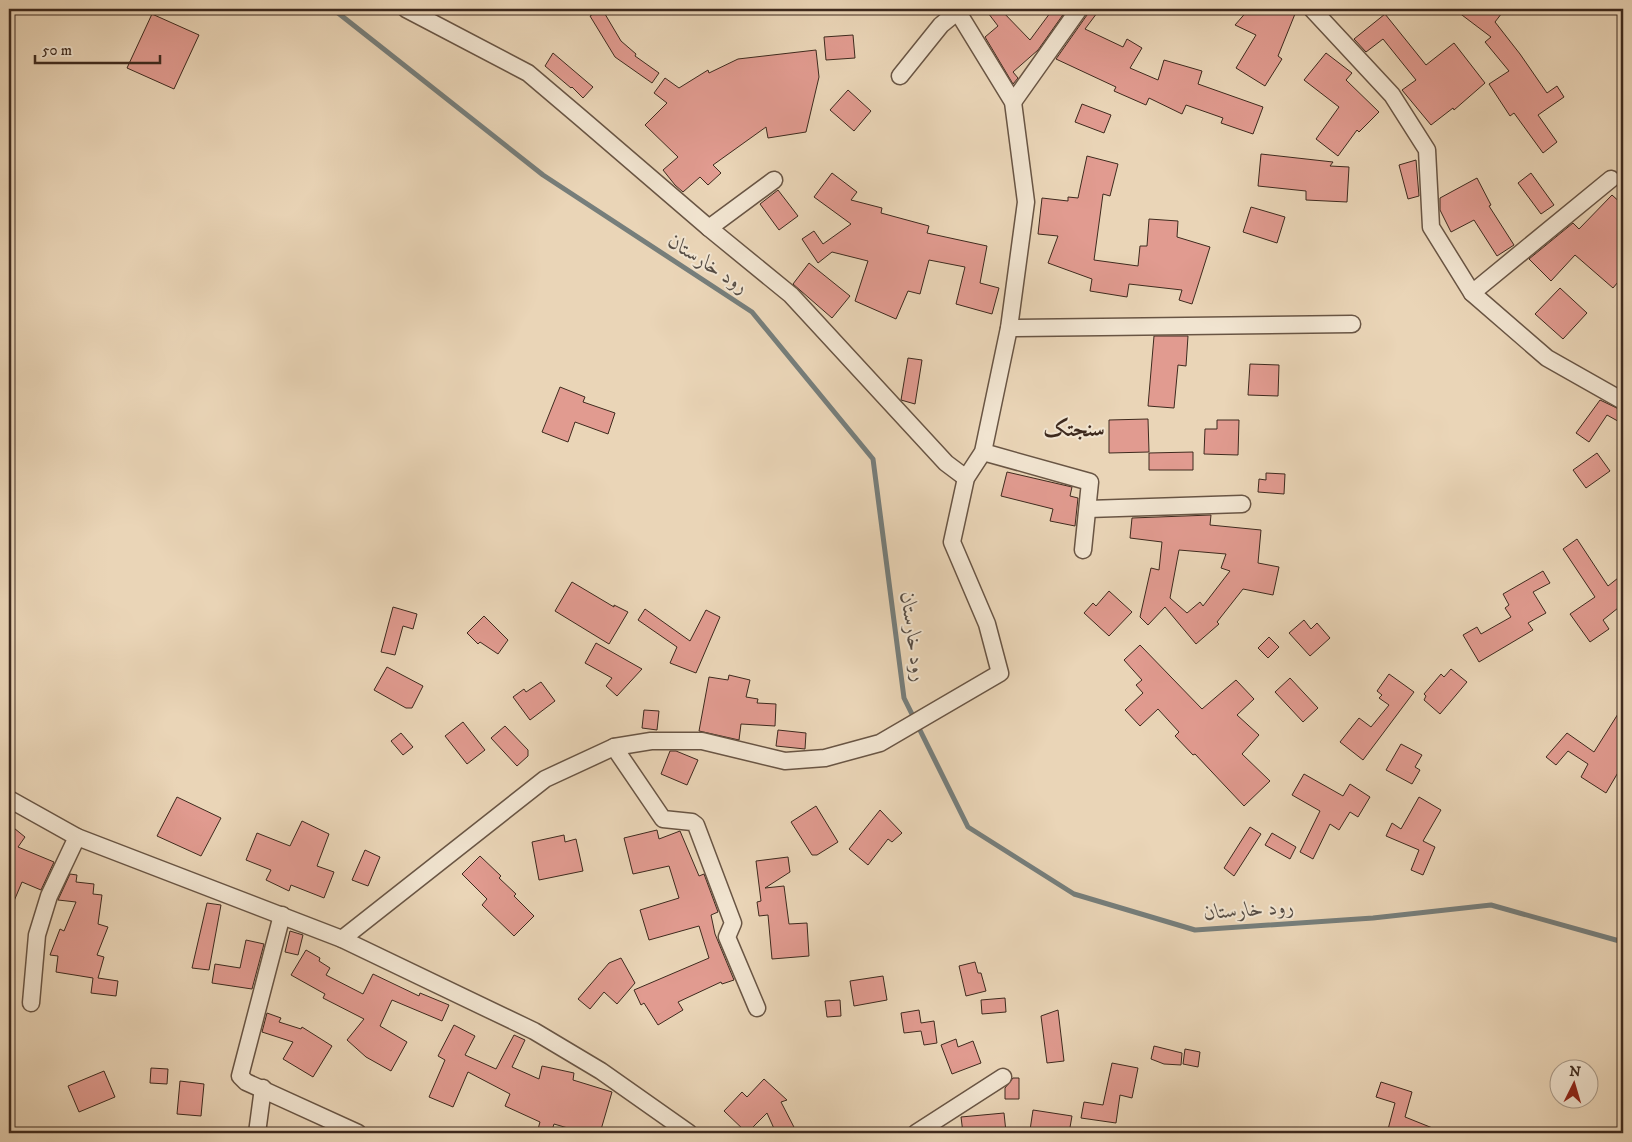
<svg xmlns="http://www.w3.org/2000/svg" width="1632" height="1142" font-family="'IM FELL DW Pica',Amiri,serif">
<rect width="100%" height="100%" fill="#ead5b7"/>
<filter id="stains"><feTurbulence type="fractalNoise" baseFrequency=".004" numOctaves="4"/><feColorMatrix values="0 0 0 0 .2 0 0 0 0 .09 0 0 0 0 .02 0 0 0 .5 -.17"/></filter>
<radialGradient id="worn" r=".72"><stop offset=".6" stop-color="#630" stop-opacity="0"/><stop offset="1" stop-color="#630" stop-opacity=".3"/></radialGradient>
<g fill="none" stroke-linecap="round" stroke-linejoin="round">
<!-- stream -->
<path stroke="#767e7b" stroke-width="5" d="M333,9L543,175L752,312L873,459L904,698L968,827L1074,894L1195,930L1373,918L1491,905L1623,942"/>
</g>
<!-- building -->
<g fill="#e19b90" stroke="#3e2a1e" fill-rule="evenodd">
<path d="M602,9L621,41L636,54L635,56L659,73L652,83L615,57L590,16Z"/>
<path d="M985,9H1000L1030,40L1053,9H1067L1038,50L1013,72L1018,78L1013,84L985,37L998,26Z"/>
<path d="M1089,9H1100L1085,29L1123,47L1127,39L1142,48L1130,68L1158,80L1164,60L1202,71L1198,84L1263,107L1253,134L1221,123L1223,118L1186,105L1182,114L1149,98L1146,105L1114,91L1116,87L1056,59L1087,15Z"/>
<path d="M1249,9H1297L1278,56L1282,59L1265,86L1236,68L1256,35L1235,25Z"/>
<path d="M1454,9H1505L1495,22L1520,54L1547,93L1557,86L1564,97L1538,115L1557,142L1543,153L1514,113L1510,116L1489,84L1509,71L1485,42L1491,37Z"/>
<path d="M152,14L199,35L174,89L127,68Z"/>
<path d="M1385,14L1426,65L1454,43L1485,83L1454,110L1453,108L1431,125L1402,90L1416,80L1383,39L1366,52L1354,39Z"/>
<path d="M853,35L855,58L826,60L824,37Z"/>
<path d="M816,50L819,77L806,132L768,138L766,127L713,165L721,173L708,185L700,177L683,192L675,185L663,170L678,157L645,125L667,103L654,93L665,78L679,88L708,70L709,73L738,59Z"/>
<path d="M553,53L593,87L583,98L572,87L571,88L545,66Z"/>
<path d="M1326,53L1352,73L1346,80L1379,112L1359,132L1357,130L1338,156L1316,139L1339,107L1304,80Z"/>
<path d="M848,90L871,111L854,131L830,110Z"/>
<path d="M1082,104L1111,115L1104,133L1075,122Z"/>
<path d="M1261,154L1333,162L1330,166L1349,167L1347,202L1306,200V191L1258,186Z"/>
<path d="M1087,156L1118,164L1110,196L1103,194L1094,260L1138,266L1140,246H1147L1149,219L1178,221L1177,237L1210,247L1192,304L1179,300L1182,290L1129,284L1127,297L1090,291L1092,279L1048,263L1058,236L1038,234L1042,198L1068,201V197L1078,198Z"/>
<path d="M1416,160L1419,196L1408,199L1399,165Z"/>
<path d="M832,173L857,192L851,200L882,208L881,213L929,226L927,233L987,246L980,283L999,288L992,314L956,304L965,267L929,260L920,294L908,291L896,319L855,301L868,261L832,252L818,263L802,239L814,231L823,244L851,224L814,197Z"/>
<path d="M1531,173L1554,205L1541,214L1518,183Z"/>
<path d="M1477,178L1491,205L1489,206L1514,245L1497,256L1474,220L1451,232L1440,210V198Z"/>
<path d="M778,190L798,216L779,230L760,204Z"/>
<path d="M1612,195L1623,205V276L1613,288L1575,255L1551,281L1529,259L1573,223L1579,229Z"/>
<path d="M1251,207L1285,217L1277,243L1243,232Z"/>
<path d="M809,263L850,296L832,318L793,284Z"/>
<path d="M1560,288L1587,313L1563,339L1535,314Z"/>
<path d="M1154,336H1188L1186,366L1178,365L1174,408L1148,406Z"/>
<path d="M908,358L922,360L915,404L901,400Z"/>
<path d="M1250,364L1279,365L1278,396L1248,395Z"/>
<path d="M560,387L585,397L583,402L615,413L608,434L575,422L568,442L542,432Z"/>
<path d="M1600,400L1623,411V424L1607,415L1589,442L1576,433Z"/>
<path d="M1148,419L1149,452L1109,453V420Z"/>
<path d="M1217,420H1239L1238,455L1204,454L1205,429H1217Z"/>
<path d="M1193,452V470H1149V453Z"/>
<path d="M1597,453L1610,471L1586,488L1573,470Z"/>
<path d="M1007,472L1072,487L1070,496L1078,498L1075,526L1050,521L1053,509L1001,496Z"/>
<path d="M1266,473L1285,474L1284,494L1258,492L1259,479L1266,480Z"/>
<path d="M1211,515L1210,525L1261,530L1258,563L1279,567L1273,595L1243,589L1217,622L1219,624L1196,644L1165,607L1148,625L1140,617L1151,568L1159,570L1162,542L1130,538L1132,518ZM1179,550L1226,554L1221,568L1230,571L1203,606L1200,602L1187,613L1170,598Z"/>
<path d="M1577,539L1608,586L1623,574V604L1603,620L1609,629L1590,642L1570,614L1595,597L1563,549Z"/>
<path d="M1543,571L1550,583L1533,592L1546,613L1528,623L1533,630L1479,662L1463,635L1477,627L1481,634L1511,617L1505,608L1509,605L1503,594Z"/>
<path d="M572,582L614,607V605L628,612L609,644L555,611Z"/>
<path d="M1109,591L1132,612L1109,636L1084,613L1093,603L1096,606Z"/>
<path d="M393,607L417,614L413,629L403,626L395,655L381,652Z"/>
<path d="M645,609L690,641L706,610L720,617L696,673L670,663L677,647L638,620Z"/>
<path d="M484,616L508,640L498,654L480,642L478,644L467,633Z"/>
<path d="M1304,620L1311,629L1317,623L1330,638L1310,656L1289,633Z"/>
<path d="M1269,637L1279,647L1268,658L1258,648Z"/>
<path d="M596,643L642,669L617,696L606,686L612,678L585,663Z"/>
<path d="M1140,645L1202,709L1236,680L1254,699L1237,715L1259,735L1242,754L1270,781L1244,806L1195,754L1193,755L1175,736L1179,732L1158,709L1140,726L1125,710L1143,693L1136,685L1142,680L1124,660Z"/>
<path d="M387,667L423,686L412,708H406L374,690Z"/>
<path d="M1451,669L1467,682L1440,714L1424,700L1426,696L1424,694L1441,674L1444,677Z"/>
<path d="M1389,674L1414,692L1363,760L1340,742L1359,718L1371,727L1389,705L1379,698L1382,695L1377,691Z"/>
<path d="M729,675L750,680L746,697L758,699L757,703L776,704L775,726L741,724L739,740L699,731L709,677L728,680Z"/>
<path d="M1290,678L1318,708L1303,722L1275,692Z"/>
<path d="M541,682L555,701L530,720L513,697L524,689L526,692Z"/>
<path d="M1623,706V764L1606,793L1581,777L1588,764L1568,751L1556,765L1546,757L1567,733L1594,752Z"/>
<path d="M644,710L659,711L657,730L642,728Z"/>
<path d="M463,722L485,750L467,764L445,736Z"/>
<path d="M505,726L528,750V756L517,766L491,738Z"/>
<path d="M778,730L806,733L805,749L776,746Z"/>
<path d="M401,733L413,747L403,755L391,741Z"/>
<path d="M1401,744L1422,755L1415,767L1420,770L1412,784L1386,770Z"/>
<path d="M670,751H676L698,760L687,785L661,774Z"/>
<path d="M1304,774L1343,796L1350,784L1370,797L1358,817L1350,812L1339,830L1330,824L1313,859L1300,852L1320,811L1292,795Z"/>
<path d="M177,797L221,818L201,856L157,836Z"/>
<path d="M1419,797L1441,810L1423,841L1435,847L1423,875L1411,870L1419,850L1386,836L1392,823L1401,829Z"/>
<path d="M816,806L838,842L817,855H812L791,822Z"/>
<path d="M880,810L902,833L892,842L888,839L868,865L849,849Z"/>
<path d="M302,821L329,834L317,866L334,872L324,898L291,885L289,891L266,880L271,870L246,860L257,833L290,846Z"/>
<path d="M9,824L25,837L18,847L54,862L41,890L22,882L9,913Z"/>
<path d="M1250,827L1261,834L1234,876L1224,868Z"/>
<path d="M657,830L659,839L680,831L699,876L704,874L718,912L711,915L715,934L734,980L722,984L721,982L678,1002L683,1010L658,1025L644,1003L641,1005L634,990L709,958L699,926L649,940L640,910L679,898L669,866L633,874L624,838Z"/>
<path d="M1272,833L1296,847L1290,859L1265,845Z"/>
<path d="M564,835L565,842L576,839L583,871L539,880L532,842Z"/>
<path d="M365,850L380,857L368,886L352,880Z"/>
<path d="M480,856L501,876L499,878L516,894L514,896L534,916L514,936L482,905L487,899L462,874Z"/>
<path d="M788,857L790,872L765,888L784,886L789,924L807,923L809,956L772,959L768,915L759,916L757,902L761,901L756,861Z"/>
<path d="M70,874L77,875L76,882L94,884L93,894L102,895L98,924L108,927L97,955L104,957L98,978L118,981L116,996L91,993L93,978L56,972L58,956L50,955L60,929L64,931L76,902L58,900Z"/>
<path d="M207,903L221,905L209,970L192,968Z"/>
<path d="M290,931L303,935L298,955L285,952Z"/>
<path d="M246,940L264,944L252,989L212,983L215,964L240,968Z"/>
<path d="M306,950L320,958L319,961L330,968L326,975L363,994L373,974L419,996L420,993L449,1005L442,1021L392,1000L380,1026L407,1042L391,1071L366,1057L347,1040L364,1019L323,998L325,994L291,975Z"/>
<path d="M621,958L635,983L617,1004L604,992L590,1009L578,999L609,963Z"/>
<path d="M975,962L978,973H981L986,991L966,996L959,966Z"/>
<path d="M883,976L887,1000L854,1006L850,981Z"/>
<path d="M1005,998L1006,1012L982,1014L981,1000Z"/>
<path d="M840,1000L841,1016L827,1017L825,1001Z"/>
<path d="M919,1010L921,1023L934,1021L937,1043L924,1045L921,1031L904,1033L901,1013Z"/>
<path d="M1058,1010L1064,1061L1047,1063L1041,1016Z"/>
<path d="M267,1013L281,1018L279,1022L301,1029L302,1027L332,1046L313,1077L283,1059L293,1042L262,1032Z"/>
<path d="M454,1025L475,1036L465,1055L496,1069L514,1035L525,1040L512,1067L539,1079L542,1066L574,1073L573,1080L612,1092L600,1133H585L554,1124L551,1133L538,1129L540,1122L505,1106L510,1094L468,1072L453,1107L429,1097L445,1060L438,1056Z"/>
<path d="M956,1039L958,1047L973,1041L981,1063L952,1074L941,1045Z"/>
<path d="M1154,1046L1182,1053L1181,1065L1164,1064L1151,1059Z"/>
<path d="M1185,1049L1200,1052L1198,1067L1183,1064Z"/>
<path d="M1112,1063L1138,1068L1132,1098L1120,1095L1116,1123L1081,1118L1084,1102L1103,1105Z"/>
<path d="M151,1068L168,1069L167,1084L150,1083Z"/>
<path d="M104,1071L115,1097L79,1112L68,1086Z"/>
<path d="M1013,1078H1019V1099H1005V1088Z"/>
<path d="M764,1079L787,1100L781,1102L797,1133H776L767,1113L747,1133L724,1111L742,1092L747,1097Z"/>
<path d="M180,1081L204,1084L201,1116L177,1114Z"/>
<path d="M1381,1082L1412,1092L1405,1117L1445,1133H1387L1395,1103L1376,1097Z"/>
<path d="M1033,1110L1072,1116L1069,1133L1030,1130Z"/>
<path d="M1004,1113L1006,1132L963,1133L961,1117Z"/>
</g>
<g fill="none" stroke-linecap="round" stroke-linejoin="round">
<!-- minor casing -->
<g stroke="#695544" stroke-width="19">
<g id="minor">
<path d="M406,9L528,73L581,118L709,228L791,295L946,463L966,478"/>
<path d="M1312,9L1392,95L1427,150L1431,227L1472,293L1547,358L1623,401"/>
<path d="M900,76L941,25L957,12"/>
<path d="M1013,102L1079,9"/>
<path d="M709,228L774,180"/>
<path d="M1472,293L1611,179"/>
<path d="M1009,328L1352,324"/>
<path d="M983,452L1090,482L1083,550"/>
<path d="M1088,509L1242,504"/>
<path d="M614,747L663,819L692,822L696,825L733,923L727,937L757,1008"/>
<path d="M9,799L77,837L342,939L534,1031L601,1071L689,1133"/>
<path d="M282,915L240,1076L246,1082L358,1133"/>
<path d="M342,939L545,779L614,747L651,741H702L785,761L825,758L880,743L1000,673L987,624L952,542L966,478L983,452L1009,328L1026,202L1013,102L956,9"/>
<path d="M31,1003L37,935L49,896L77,837"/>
<path d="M257,1133L263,1088"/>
<path d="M916,1133L1003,1077"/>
</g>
</g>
<!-- minor -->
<use href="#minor" stroke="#f1e4d0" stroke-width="16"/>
</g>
<g text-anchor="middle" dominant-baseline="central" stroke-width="4" stroke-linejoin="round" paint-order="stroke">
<!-- water labels -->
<g font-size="21" font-style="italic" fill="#564d45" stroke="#f1e4d0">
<text transform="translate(708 264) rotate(33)">رود خارستان</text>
<text transform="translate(913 637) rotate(82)">رود خارستان</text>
<text transform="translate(1249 910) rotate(-4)">رود خارستان</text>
</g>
<!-- quarter labels -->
<g font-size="22" font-weight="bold" fill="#3e2a1e" stroke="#f1e4d0">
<text x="1074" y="429">سنجتک</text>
</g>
</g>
<!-- margin -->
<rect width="1632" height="1142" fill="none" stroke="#ead5b7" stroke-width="30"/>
<rect x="10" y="10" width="1612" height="1122" fill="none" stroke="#3e2a1e" stroke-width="2.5"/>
<rect x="15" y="15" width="1602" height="1112" fill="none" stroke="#3e2a1e"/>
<!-- north arrow -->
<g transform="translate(1574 1084) rotate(5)"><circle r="24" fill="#f1e4d0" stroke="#a99a89"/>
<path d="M0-4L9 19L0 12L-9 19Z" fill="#8f2418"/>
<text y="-8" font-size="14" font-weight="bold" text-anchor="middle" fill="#3e2a1e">N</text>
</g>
<!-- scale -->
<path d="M35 55v8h125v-8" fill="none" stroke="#3e2a1e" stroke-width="2.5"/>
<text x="42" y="55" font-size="15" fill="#3e2a1e" stroke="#f1e4d0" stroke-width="4" paint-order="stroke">50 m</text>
<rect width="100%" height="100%" filter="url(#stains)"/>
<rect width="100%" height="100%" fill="url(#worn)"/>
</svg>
